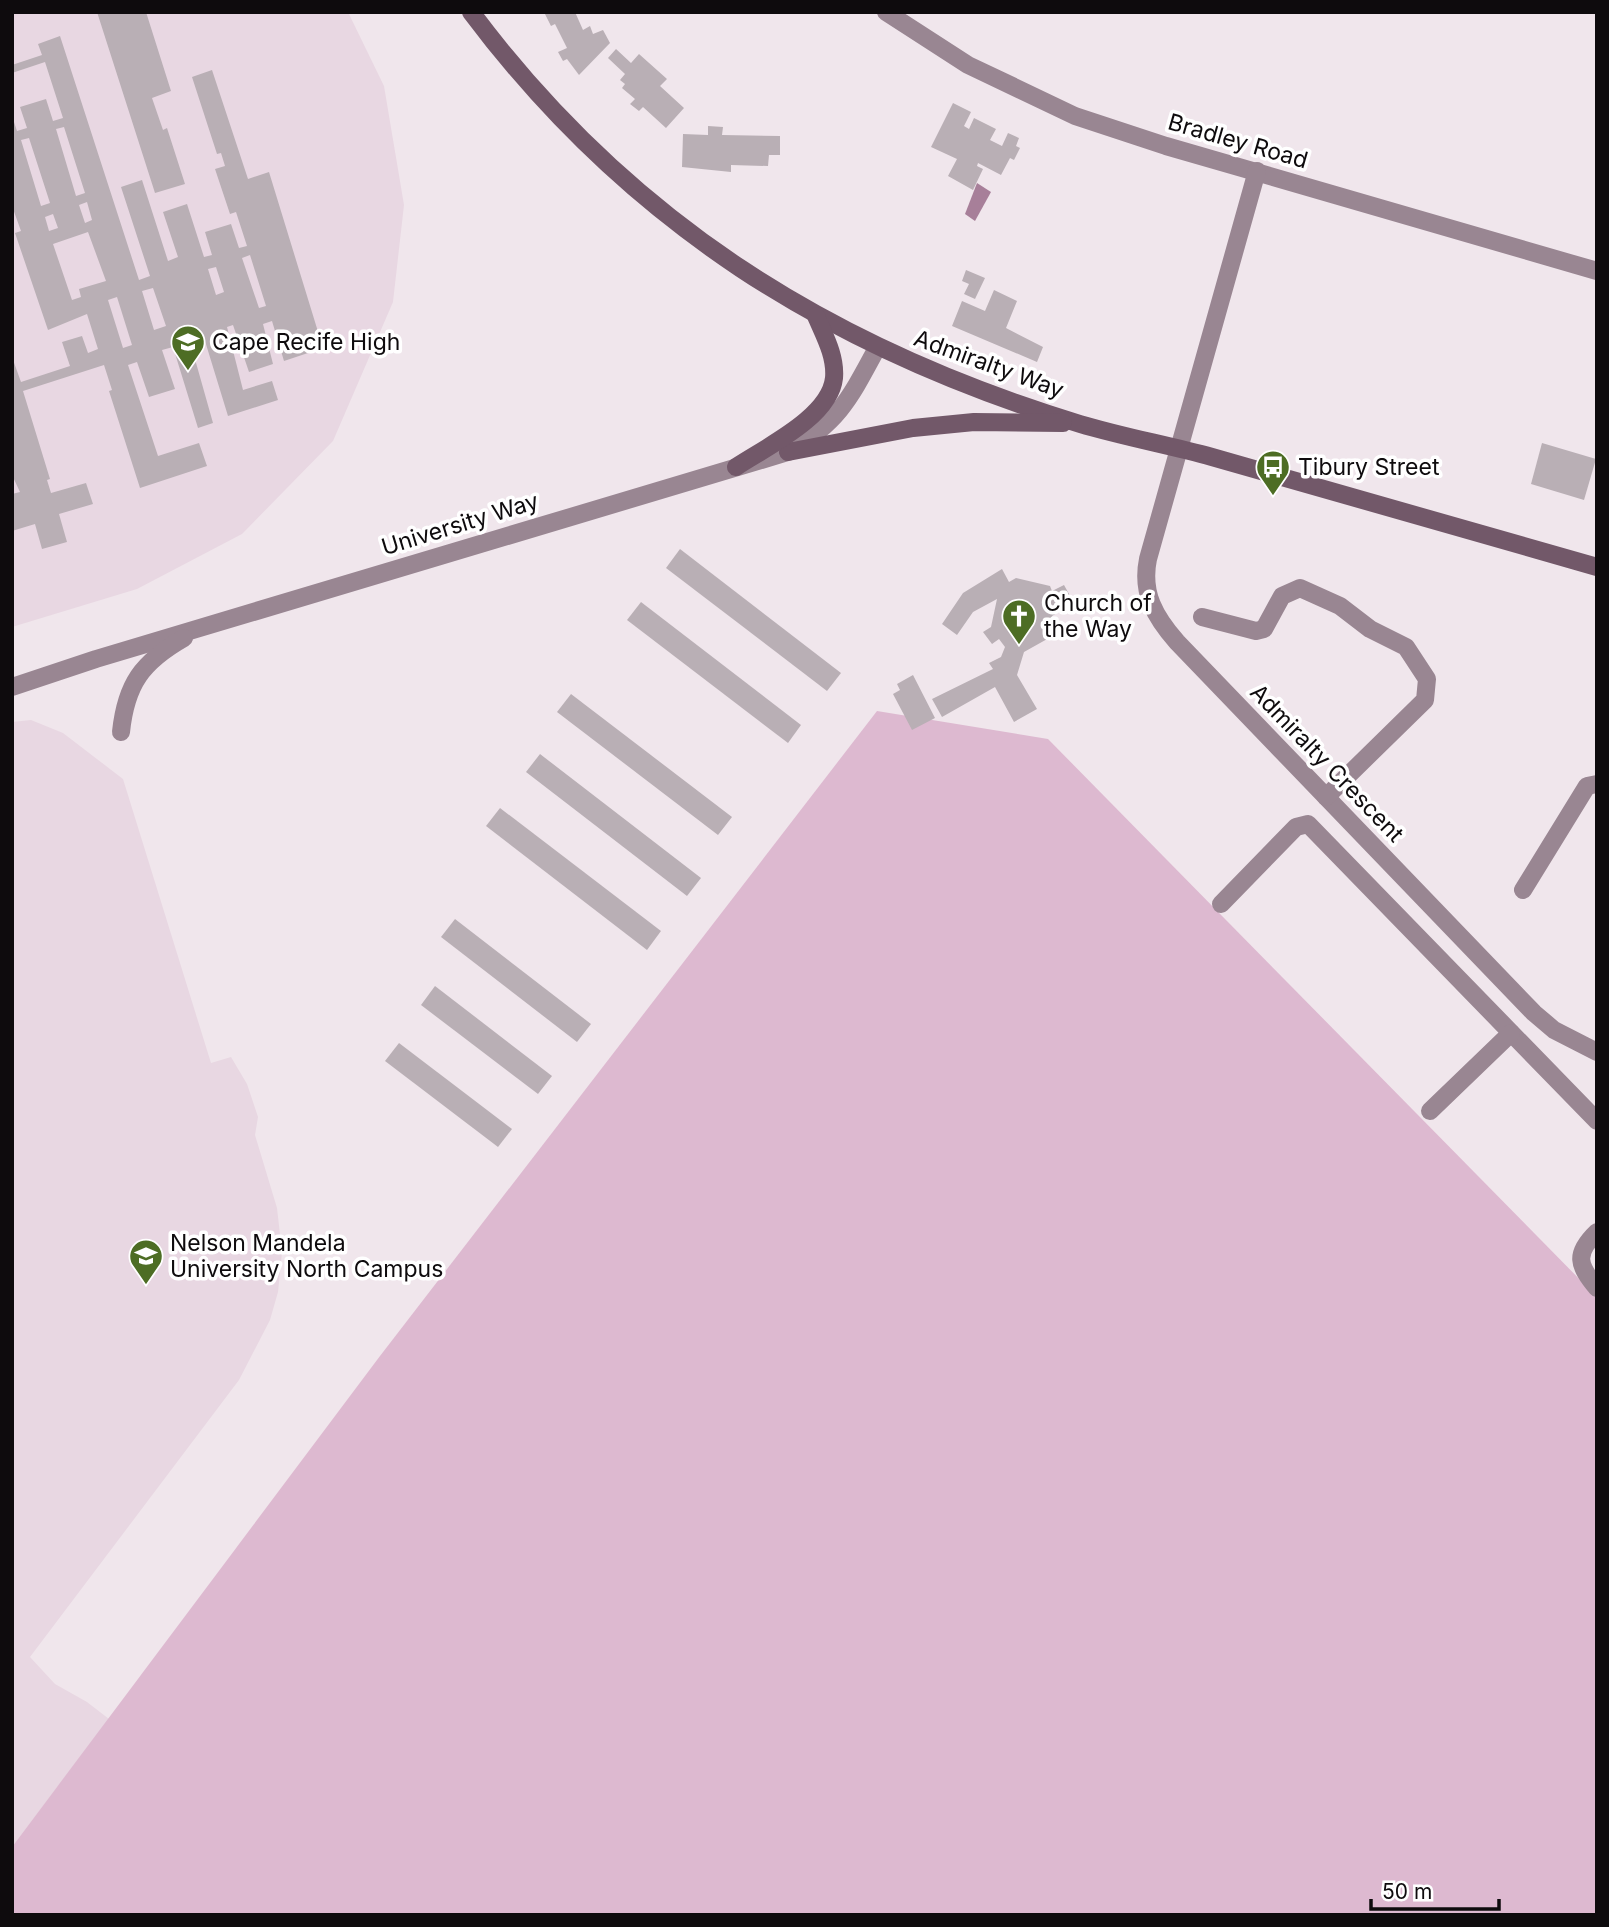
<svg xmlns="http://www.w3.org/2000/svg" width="1609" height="1927" font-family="Inter,sans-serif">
<rect width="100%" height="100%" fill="#f0e6ec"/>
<!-- built -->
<g fill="#e8d7e2">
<path d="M12,12H348L384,86L404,205L393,302L333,441L242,534L137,589L12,627Z"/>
<path d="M31,720L63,733L123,779L211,1063L231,1057L247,1084L258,1117L255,1135L277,1208L282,1252L278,1292L270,1320L239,1380L30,1657L55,1684L87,1702L109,1719L12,1847V722Z"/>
</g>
<!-- green -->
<path fill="#ddb9d0" d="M877,711L1048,739L1597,1297V1915H12V1847L380,1356Z"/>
<!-- water -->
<path fill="#a77f99" d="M977,183L991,192L975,221L965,214Z"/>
<!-- building -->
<g fill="#b9afb5" fill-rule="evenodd">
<path d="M97,12H146L171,91L152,98L163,130L167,128L185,184L155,193Z"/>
<path d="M544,12H575L583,30L590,26L593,34L603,30L610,43L579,75L567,59L563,61L558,52L567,48L555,24L551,26Z"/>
<path d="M60,36L139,280L150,276L121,187L142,180L168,261L178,257L163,212L187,204L204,257L212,255L205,232L231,224L239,248L247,246L236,212L230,214L215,169L225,166L221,153L217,154L192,77L212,70L248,179L269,172L323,348L284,361L272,321L263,324L273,364L249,372L233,325L227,327L243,390L272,381L278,400L228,416L205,341L191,345L213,423L198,428L173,347L162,350L175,389L149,397L137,362L128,365L158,456L199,443L207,466L140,488L109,391L112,390L104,365L23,391L50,479L47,480L51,493L86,483L93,504L59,514L67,542L42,549L35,524L12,531V494L20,492L12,475V357L21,382L70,366L62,342L82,336L88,353L98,349L87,314L48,330L15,233L21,231L12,206V116L17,131L27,128L20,107L46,99L53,121L63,118L45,62L12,73V65L42,55L38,44ZM64,127L85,193L76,196L56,129ZM29,138L50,203L41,206L21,140ZM87,202L92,220L85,223L79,205ZM53,214L58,228L49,231L45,217ZM88,232L106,281L79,289L81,297L72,300L53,244ZM250,255L266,306L259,308L242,258ZM216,267L224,292L216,295L208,269ZM153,288L166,326L154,330L142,291ZM117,297L132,345L123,348L108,300Z"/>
<path d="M616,49L631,63L639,54L667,79L660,86L684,108L666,128L643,107L639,111L630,104L635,99L622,88L625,84L620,80L625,74L608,58Z"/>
<path d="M953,103L971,112L964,126L969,129L974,118L996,129L990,140L1002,146L1008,133L1019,138L1016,146L1020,148L1014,160L1010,158L1001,175L978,163L977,166L983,169L973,190L948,176L957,159L931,147Z"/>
<path d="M708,126L723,127L722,135L780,136V155H769L768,166L731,165V172L682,167L683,134L708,135Z"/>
<path d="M966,270L985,278L975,299L964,294L969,284L962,281Z"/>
<path d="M994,290L1017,301L1006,328L1043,347L1037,362L952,326L962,301L985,311Z"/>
<path d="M1542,443L1596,459L1584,500L1531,484Z"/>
<path d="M680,549L841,673L827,691L666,568Z"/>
<path d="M1002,569L1009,582L1016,578L1050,586L1052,591L1064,585L1074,603L1052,616L1049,638L1024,652L1017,675L1037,709L1014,722L995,687L942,717L932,699L993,669L989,663L1001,657L1005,647L999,639L992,644L983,632L991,627L997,599L973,612L957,635L942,624L963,593Z"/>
<path d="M641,602L801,725L788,743L627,620Z"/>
<path d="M913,675L935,718L912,730L893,694L900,690L897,684Z"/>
<path d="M571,694L732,817L718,835L557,712Z"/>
<path d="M540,754L701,878L687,896L526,772Z"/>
<path d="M500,808L661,931L647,950L486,826Z"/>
<path d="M455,919L591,1024L577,1042L441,937Z"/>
<path d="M435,986L552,1076L538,1094L421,1005Z"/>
<path d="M399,1043L512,1129L498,1147L385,1061Z"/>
</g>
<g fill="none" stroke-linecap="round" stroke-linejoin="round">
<!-- minor -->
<g stroke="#998692" stroke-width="18">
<path d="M886,12L968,65L1075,116L1166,146L1597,271"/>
<path d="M1257,171L1148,559C1141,593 1155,617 1177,642L1534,1013L1554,1030L1597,1052"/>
<path d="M1202,617L1256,631L1264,629L1282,596L1300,588L1340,606L1370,629L1406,647L1427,679L1425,700L1326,797"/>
<path d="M1523,890L1587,786L1597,784"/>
<path d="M1221,904L1296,827L1308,824L1597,1121"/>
<path d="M1430,1111L1511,1033"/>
<path d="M1597,1232C1574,1254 1578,1265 1597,1288"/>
</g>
<!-- tertiary -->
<g stroke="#998692" stroke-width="18">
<path d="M12,687L96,659L788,452C839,422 850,398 877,348"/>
<path d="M121,732C126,684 142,662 184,638"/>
</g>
<!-- secondary -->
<g stroke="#725869" stroke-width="18">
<path d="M471,12C629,223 830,348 1080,424C1124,437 1168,445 1212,457C1340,494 1468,531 1597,567"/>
<path d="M788,452L913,428L974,422L1063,423"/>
<path d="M736,467C766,447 830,417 834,378C836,356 824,335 816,316"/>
</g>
</g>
<!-- icons -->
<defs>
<g id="school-pin" transform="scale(1.75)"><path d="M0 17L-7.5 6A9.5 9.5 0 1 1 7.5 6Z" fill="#4d6d24" stroke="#fff"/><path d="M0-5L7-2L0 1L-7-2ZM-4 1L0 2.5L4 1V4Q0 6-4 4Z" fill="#fff"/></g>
<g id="bus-pin" transform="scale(1.75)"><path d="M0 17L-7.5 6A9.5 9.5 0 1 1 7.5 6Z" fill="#4d6d24" stroke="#fff"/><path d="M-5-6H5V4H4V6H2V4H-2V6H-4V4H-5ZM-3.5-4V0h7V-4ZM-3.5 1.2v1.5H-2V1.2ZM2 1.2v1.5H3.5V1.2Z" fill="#fff"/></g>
<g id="church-pin" transform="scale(1.75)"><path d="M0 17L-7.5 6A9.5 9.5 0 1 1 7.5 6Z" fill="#4d6d24" stroke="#fff"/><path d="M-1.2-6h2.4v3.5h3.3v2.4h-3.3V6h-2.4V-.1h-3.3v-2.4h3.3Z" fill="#fff"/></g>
<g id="university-pin" transform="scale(1.75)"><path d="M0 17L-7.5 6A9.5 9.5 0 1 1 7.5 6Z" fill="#4d6d24" stroke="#fff"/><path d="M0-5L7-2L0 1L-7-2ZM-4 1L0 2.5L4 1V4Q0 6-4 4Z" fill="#fff"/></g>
</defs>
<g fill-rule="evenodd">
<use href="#school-pin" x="188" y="342"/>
<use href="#bus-pin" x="1273" y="467"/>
<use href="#church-pin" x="1019" y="616"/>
<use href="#university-pin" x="146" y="1256"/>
</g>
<g text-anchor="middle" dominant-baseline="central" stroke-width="7" stroke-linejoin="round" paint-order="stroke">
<!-- street labels -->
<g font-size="23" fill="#0e0b0d" stroke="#fff">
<text transform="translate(1238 141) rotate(16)">Bradley Road</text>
<text transform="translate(989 364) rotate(20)">Admiralty Way</text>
<text transform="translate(460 524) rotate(-17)">University Way</text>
<text transform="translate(1327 763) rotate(46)">Admiralty Crescent</text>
</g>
<!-- poi labels -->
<g font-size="23" fill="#0e0b0d" stroke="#fff" text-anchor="start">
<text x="212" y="342">Cape Recife High</text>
<text x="1298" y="467">Tibury Street</text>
<text x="1044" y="603">Church of<tspan x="1044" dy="26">the Way</tspan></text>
<text x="170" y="1243">Nelson Mandela<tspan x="170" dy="26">University North Campus</tspan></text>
</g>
</g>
<!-- border -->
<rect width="1609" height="1927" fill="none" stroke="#0e0b0d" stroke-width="28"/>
<!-- scale -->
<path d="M1371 1899v10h128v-10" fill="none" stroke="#0e0b0d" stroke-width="3.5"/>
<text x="1382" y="1899" font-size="21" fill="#0e0b0d" stroke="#ffffff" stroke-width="5" paint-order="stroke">50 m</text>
</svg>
